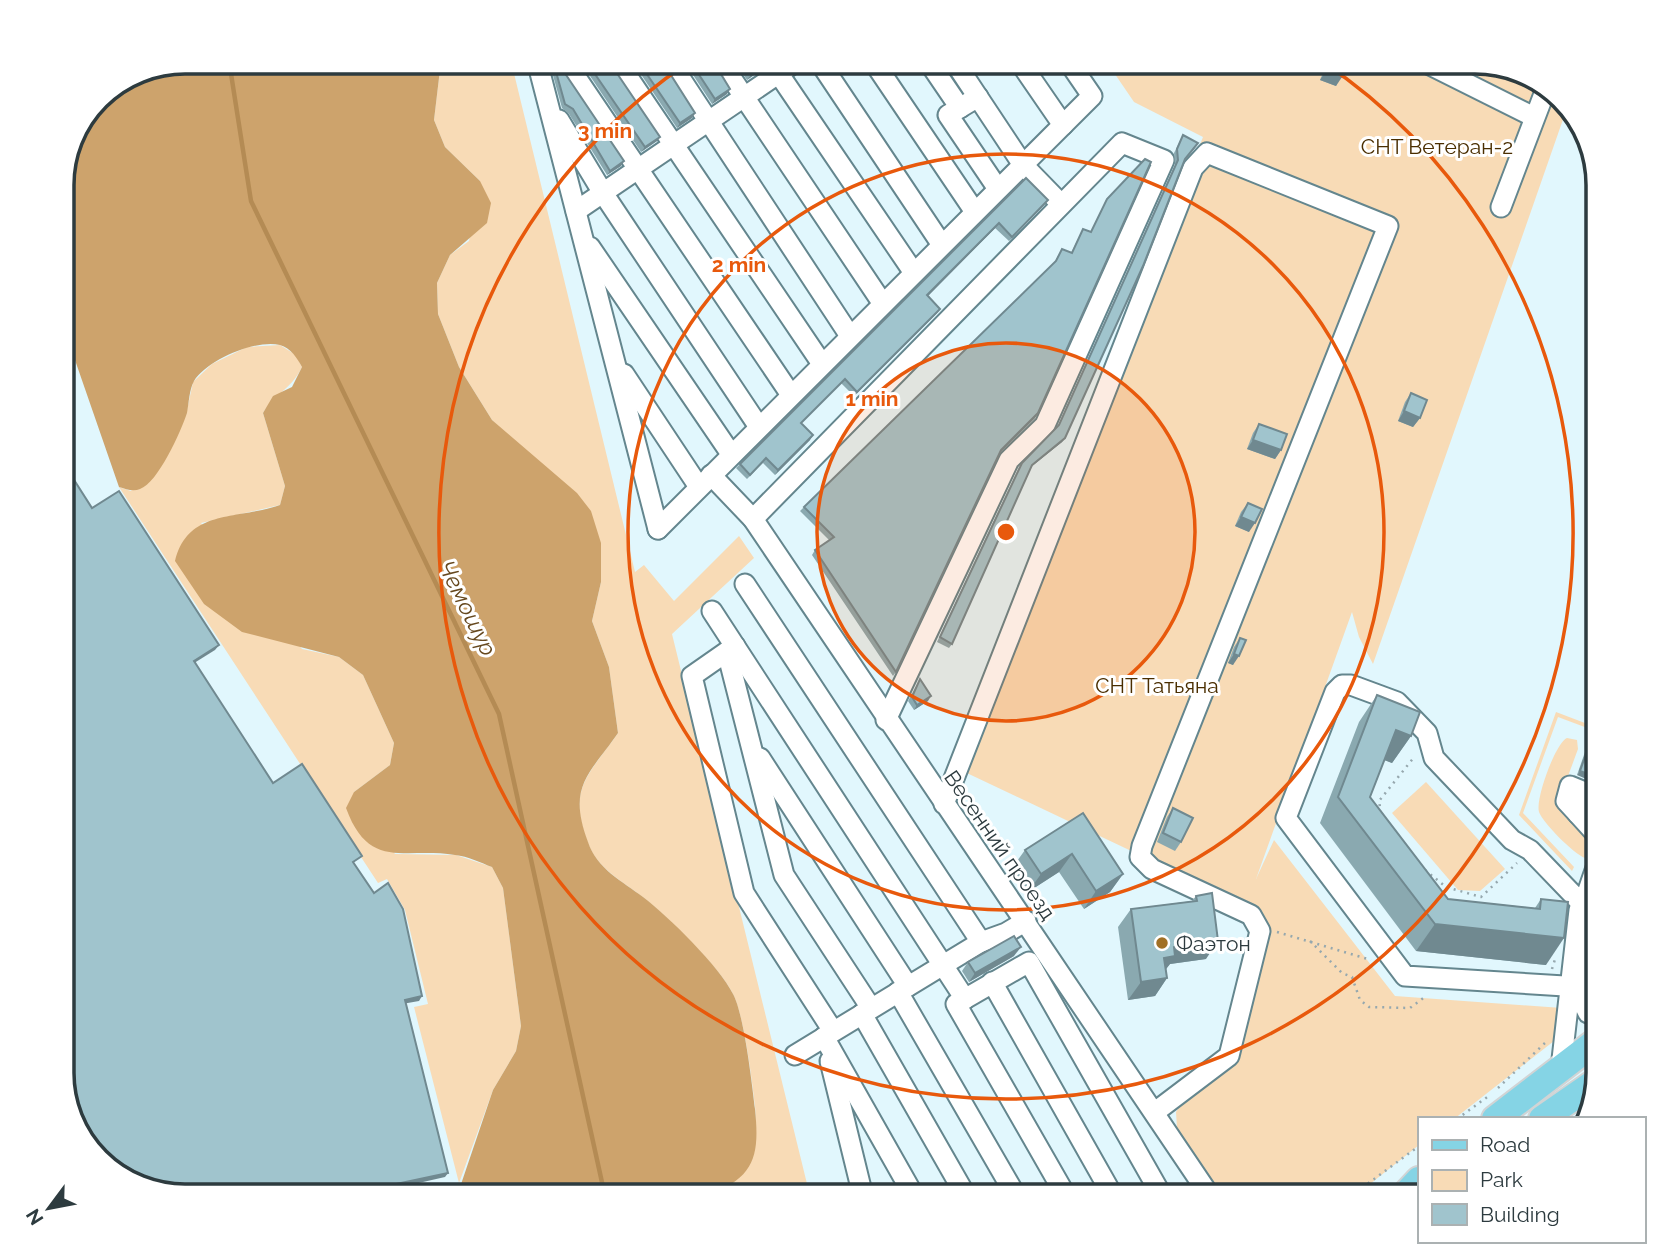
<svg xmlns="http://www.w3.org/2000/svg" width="1659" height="1257" font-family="Raleway,sans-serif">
<rect width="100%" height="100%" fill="#e1f7fd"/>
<!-- green -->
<g fill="#f8dbb6">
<path d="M441,61H511L635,572L644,565L674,601L739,536L754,558L672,634L810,1196H708C750,1178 759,1149 755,1106C752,1080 744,1018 734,996C723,970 667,916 644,898C623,881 598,870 588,843C566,788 590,774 618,733L609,667L592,621L601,582L522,449L492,420L459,367L438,314L437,283L450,255L469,241L480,181L445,147L434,120Z"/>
<path d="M1106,61H1475L1550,87L1567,108L1373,664L1359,637L1352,612L1256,879L1274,840L1395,996L1562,1008L1554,1041L1454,1119H1419V1145L1355,1196H1221L1177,1128L1176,1112L1187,1095L1227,1063L1261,952L1245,905L952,766L1203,137L1134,102Z"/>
<path d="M280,345L296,355L302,367C290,391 277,391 263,413L285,486L280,505L201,523L302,649L339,657L363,675L394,743L390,765L354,792L395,854L456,855L492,867L503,888L521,1026L516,1051L493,1090L459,1183L414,1007L428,1004L405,910L387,879L378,883L119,487L131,491L186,415L193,382L212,364L247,347Z"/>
<path d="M1556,712L1598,728V732L1558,717L1523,813L1574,867L1572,871L1519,815Z"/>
<path d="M1567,738L1577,740L1578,749L1557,806L1588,837L1592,851L1585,858C1574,854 1543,823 1539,812C1535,799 1556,742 1567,738Z"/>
<path d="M1426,782L1505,869L1480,891L1458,890L1392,813Z"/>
</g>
<!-- forest -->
<path fill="#cda36c" d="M185,61H441L434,120L445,147L480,181L491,203L487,223L450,255L437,283L438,314L459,367L492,420L577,493L591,511L601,543V582L592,621L609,667L618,733C589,775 567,786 588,842C597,869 622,881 643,897C669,917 719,966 733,994C744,1014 752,1084 755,1109C760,1158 754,1177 708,1196H457L493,1090L516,1051L521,1026L503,888L492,867C481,863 468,856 455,855C404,847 369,871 346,808L354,792L390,765L394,743L363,675L339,657L242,632L204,604L175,561C188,508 238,520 280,505L285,486L263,413L273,396L292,387L302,367C297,358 291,348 280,345C256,339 207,360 194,381C189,390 189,403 187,413C181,431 158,483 140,489C133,492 126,489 119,487L67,337L62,332V176L74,130L103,92Z"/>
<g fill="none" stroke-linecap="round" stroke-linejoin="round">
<!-- stream -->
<path stroke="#b48b54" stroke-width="4.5" d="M229,61L251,201L499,714L605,1196"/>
<!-- minor casing -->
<g stroke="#64868e" stroke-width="23">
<g id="minor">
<path d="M537,61L658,529"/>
<path d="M565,61L791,395"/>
<path d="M617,61L822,364"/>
<path d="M669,61L850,336"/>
<path d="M720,61L883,304"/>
<path d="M770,61L914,273"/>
<path d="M819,61L942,245"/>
<path d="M873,61L975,212"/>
<path d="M928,61L960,108"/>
<path d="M954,61L1023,165L1060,203"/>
<path d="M1019,61L1063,125"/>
<path d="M1422,61L1534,117"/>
<path d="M978,97L948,115L998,189"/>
<path d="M559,120L603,193L759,427"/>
<path d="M1501,207L1547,86"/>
<path d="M576,211L797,61"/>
<path d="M590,247L731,454"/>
<path d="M624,374L699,487"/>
<path d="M711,475L753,519L1210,1196"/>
<path d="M753,519L1122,143L1164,160L1045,425L1009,460L886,720"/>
<path d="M658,529L1092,96L1068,61"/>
<path d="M745,584L981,942"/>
<path d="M712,611L965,999"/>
<path d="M735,646L692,676L744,893L833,1031"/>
<path d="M727,652L784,875L871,1008"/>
<path d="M760,758L908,986"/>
<path d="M1598,797L1587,793L1578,814L1598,836"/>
<path d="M944,804L1193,168L1207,153L1388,226L1142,846L1140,857L1152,869L1251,915L1260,931L1229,1056L1155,1112"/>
<path d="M1578,814L1566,801L1570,786L1587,793"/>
<path d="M992,982L1113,1196"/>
<path d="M1581,987L1405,976L1286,818L1335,692L1342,685H1351L1397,702L1427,733L1434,758L1512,840L1530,850L1583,905L1598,862"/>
<path d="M898,992L1016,1196"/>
<path d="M862,1014L966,1196"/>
<path d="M824,1037L914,1196"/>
<path d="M795,1055L981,942L1006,933L1026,921"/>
<path d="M830,1061L863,1196"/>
<path d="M1561,1068L1579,910L1583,905L1588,906L1590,911L1580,997L1588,1013L1598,1017"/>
<path d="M1066,1196L956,1004L1029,962L1162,1196"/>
</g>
</g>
<!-- major casing -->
<g stroke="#d1d4d5" stroke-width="30">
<g id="major">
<path d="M1495,1119L1598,1040"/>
<path d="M1542,1119L1594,1083"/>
<path d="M1404,1196L1419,1180"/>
</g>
</g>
<!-- path -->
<g stroke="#96a8ae" stroke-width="2.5" stroke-dasharray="2 5" stroke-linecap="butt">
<path d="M1381,813L1379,801L1415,756"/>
<path d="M1425,870L1446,887L1481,897L1517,863"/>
<path d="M1277,932L1371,960"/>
<path d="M1310,941L1342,973L1352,977L1360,1000L1369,1007L1410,1008L1426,996"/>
<path d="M1552,969L1556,956"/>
<path d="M1498,1088L1546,1042"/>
<path d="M1457,1119L1490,1095"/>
<path d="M1351,1196L1419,1146"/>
</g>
<!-- minor -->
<use href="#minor" stroke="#fff" stroke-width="19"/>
<!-- major -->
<use href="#major" stroke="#85d4e5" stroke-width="26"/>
</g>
<!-- wall -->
<g fill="#8aa9b0">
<path d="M549,61H558V63L621,166L607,175L569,114L562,108Z"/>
<path d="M580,61H610L657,141L641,152Z"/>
<path d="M632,61H662L695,113L692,118L677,128Z"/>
<path d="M684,61H713L727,94L712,104Z"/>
<path d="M734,61H763L765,66L761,70L747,80Z"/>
<path d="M1328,61H1347L1336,86L1320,80Z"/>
<path d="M1183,135L1195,148L1184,160L1065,438L1062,442L1030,468L952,644L949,648L937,642L1019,467L1057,428L1175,165L1174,153Z"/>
<path d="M1026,178L1044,205L1009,241L995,228L928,296L940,309L937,313L854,396L841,383L801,423L810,440L775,475L763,463L747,479L736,468Z"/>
<path d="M1107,199L1035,418L1000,453L896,672L893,676L812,555L815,550L829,540L800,511L804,507L1054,263L1062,249L1071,253L1083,229L1091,232Z"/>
<path d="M1411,393L1420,418L1413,427L1398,421L1405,402Z"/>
<path d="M1259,424L1281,450L1275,459L1247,449L1253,433Z"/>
<path d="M1248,503L1249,532L1235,526L1241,512Z"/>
<path d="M1240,638L1233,665L1228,663L1234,647Z"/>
<path d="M920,679L928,701L914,710L908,701Z"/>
<path d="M1377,695L1411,736L1392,763L1384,760L1370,797L1448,899L1535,908L1541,899L1546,965L1416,951L1320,823L1359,722Z"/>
<path d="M1588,748L1598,751L1577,775L1585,752Z"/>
<path d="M1173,808L1181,842L1175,851L1157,842L1167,817Z"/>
<path d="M1083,813L1123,874L1110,892L1084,909L1059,872L1028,892L1012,868L1025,850Z"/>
<path d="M1196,896L1206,959L1170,964L1166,969L1167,978L1155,996L1128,1000L1118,927L1131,909L1192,901Z"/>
<path d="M1014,956L969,982L962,971L968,962Z"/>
</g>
<!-- shaded-wall -->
<g fill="#708990">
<path d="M765,66L761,70L747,80L751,75Z"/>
<path d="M1326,71L1342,77L1336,86L1320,80Z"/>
<path d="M730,89L727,94L712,104L715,99Z"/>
<path d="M695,113L692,118L677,128L680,123Z"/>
<path d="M660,137L657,141L641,152L645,147Z"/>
<path d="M624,161L621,166L607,175L610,171Z"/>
<path d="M1048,200L1044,205L1009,241L1012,237Z"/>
<path d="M999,223L995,228L924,300L927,295Z"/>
<path d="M940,309L937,313L854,396L857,392Z"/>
<path d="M1404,411L1420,418L1413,427L1398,421Z"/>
<path d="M1038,413L1035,418L998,455L1001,450Z"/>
<path d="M74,432L67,441L62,445V440Z"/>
<path d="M813,435L810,440L775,475L778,470Z"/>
<path d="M1065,438L1062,442L1028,469L1032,465Z"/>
<path d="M1253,440L1281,450L1275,459L1247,449Z"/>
<path d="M1241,517L1255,523L1249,532L1235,526Z"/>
<path d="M219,645L215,650L191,665L194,661Z"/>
<path d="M1234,654L1239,656L1233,665L1228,663Z"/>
<path d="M931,696L928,701L914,710L917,705Z"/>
<path d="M1396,730L1411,736L1392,763L1377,757Z"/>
<path d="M1580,771L1598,778V784L1577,775Z"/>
<path d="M1072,854L1059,872L1028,892L1041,874Z"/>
<path d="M1123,874L1110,892L1084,909L1096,891Z"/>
<path d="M1435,924L1564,938L1546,965L1416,951Z"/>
<path d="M1218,941L1206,959L1170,964L1162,974L1164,958L1174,947Z"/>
<path d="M1021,947L1014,956L969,982L975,973Z"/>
<path d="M1167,978L1155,996L1128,1000L1141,982Z"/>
<path d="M422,996L419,1001L402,1004L405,1000Z"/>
<path d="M448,1173L445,1177L379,1192L382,1187Z"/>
</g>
<!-- building -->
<g fill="#a0c4cd" stroke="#708990" stroke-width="2">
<path d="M553,61H558V63L624,161L610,171L573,109L565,104Z"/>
<path d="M586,61H610V63L660,137L645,147Z"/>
<path d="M638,61H662L695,113L680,123Z"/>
<path d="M690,61H713L730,89L715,99Z"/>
<path d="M740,61H763L765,66L751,75Z"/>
<path d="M1330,61L1348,62L1342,77L1326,71Z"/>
<path d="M1183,135L1198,143L1185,159L1143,266L1065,438L1032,465L952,644L940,637L1022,463L1059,425L1178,160L1177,149Z"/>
<path d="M1145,159L1151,162L1038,413L1001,450L896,672L815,550L834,537L804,507L1056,261L1062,249L1072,253L1083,229L1091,232L1107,199Z"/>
<path d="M1026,178L1048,200L1012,237L999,223L927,295L940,309L857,392L845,379L801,423L813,435L778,470L766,458L750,475L740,464Z"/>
<path d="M1411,393L1427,400L1420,418L1404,411Z"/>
<path d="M62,413L74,432L62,440Z"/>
<path d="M1259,424L1287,434L1281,450L1253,440Z"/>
<path d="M62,461L92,508L119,491L219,645L194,661L273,783L302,764L362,856L353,862L374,893L388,883L403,909L422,996L405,1000L448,1173L382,1187L384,1196H184L109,1170L74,1127L61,1080Z"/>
<path d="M1248,503L1262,509L1255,523L1241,517Z"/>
<path d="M1240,638L1246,640L1239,656L1234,654Z"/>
<path d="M920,679L931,696L917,705L912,697Z"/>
<path d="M1377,695L1420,712L1411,736L1396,730L1370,797L1448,899L1540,909L1541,899L1568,902L1564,938L1435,924L1338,797Z"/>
<path d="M1588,748L1598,751V778L1580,771Z"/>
<path d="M1173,808L1193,818L1181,842L1163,833Z"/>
<path d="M1083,813L1123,874L1096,891L1072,854L1041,874L1025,850Z"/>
<path d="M1212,893L1218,941L1174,947L1175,956L1164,958L1167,978L1141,982L1131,909L1197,901L1196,896Z"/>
<path d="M1014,936L1021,947L975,973L968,962Z"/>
</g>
<!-- distance rings -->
<circle cx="1006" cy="532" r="189" fill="#e8590c" fill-opacity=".12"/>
<g fill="none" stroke="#e8590c" stroke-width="3.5">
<circle cx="1006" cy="532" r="189"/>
<circle cx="1006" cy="532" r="378"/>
<path d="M1323 62A567 567 0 1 1 689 62"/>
</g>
<!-- markers -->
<circle fill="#a17025" stroke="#fff" stroke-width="2.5" cx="1162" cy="943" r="7"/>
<g text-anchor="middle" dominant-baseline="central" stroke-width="6" stroke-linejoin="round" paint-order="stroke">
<!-- park labels -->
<g font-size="21" fill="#4a2e00" stroke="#fff">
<text x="1437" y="146">СНТ Ветеран-2</text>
<text x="1157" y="685">СНТ Татьяна</text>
</g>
<!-- street labels -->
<g font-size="21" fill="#2d3b3f" stroke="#fff">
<text transform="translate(1000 845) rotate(55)">Весенний проезд</text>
</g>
<!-- poi labels -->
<g font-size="21" fill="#2d3b3f" stroke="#fff" text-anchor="start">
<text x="1176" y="943">Фаэтон</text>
</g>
<!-- water labels -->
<g font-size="23" font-style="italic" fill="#66481e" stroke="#fff">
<text transform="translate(468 608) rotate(64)">Чемошур</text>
</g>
</g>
<!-- crop -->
<path d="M0 0H1659V1257H0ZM185 74H1475A111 111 0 0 1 1586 185V1073A111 111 0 0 1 1475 1184H185A111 111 0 0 1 74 1073V185A111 111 0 0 1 185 74Z" fill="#fff" fill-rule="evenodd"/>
<path fill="none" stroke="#2d3b3f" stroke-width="3.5" d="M185 74H1475A111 111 0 0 1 1586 185V1073A111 111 0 0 1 1475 1184H185A111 111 0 0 1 74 1073V185A111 111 0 0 1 185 74Z"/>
<circle cx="1006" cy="532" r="10" fill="#e8590c" stroke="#fff" stroke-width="3.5"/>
<g font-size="21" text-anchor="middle" font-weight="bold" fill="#e8590c" stroke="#fff" stroke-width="6" stroke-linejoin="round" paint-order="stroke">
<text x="605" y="138">3 min</text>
<text x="739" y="272">2 min</text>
<text x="872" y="406">1 min</text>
</g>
<!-- legend -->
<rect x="1418" y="1117" width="228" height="126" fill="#ffffff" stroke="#abb1b2" stroke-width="2"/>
<rect x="1432" y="1140" width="35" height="10" fill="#85d4e5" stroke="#abb1b2" stroke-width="2"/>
<text x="1480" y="1152" font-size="21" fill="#2d3b3f">Road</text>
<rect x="1432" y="1170" width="35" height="21" fill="#f8dbb6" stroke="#abb1b2" stroke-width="2"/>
<text x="1480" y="1187" font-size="21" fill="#2d3b3f">Park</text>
<rect x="1432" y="1204" width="35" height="21" fill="#a0c4cd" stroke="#abb1b2" stroke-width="2"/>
<text x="1480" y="1222" font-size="21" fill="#2d3b3f">Building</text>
<!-- north arrow -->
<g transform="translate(49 1208) rotate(238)" stroke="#ffffff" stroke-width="5" paint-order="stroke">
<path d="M0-5L12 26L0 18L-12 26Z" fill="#2d3b3f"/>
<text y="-10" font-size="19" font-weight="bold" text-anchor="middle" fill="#2d3b3f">N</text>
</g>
</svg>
